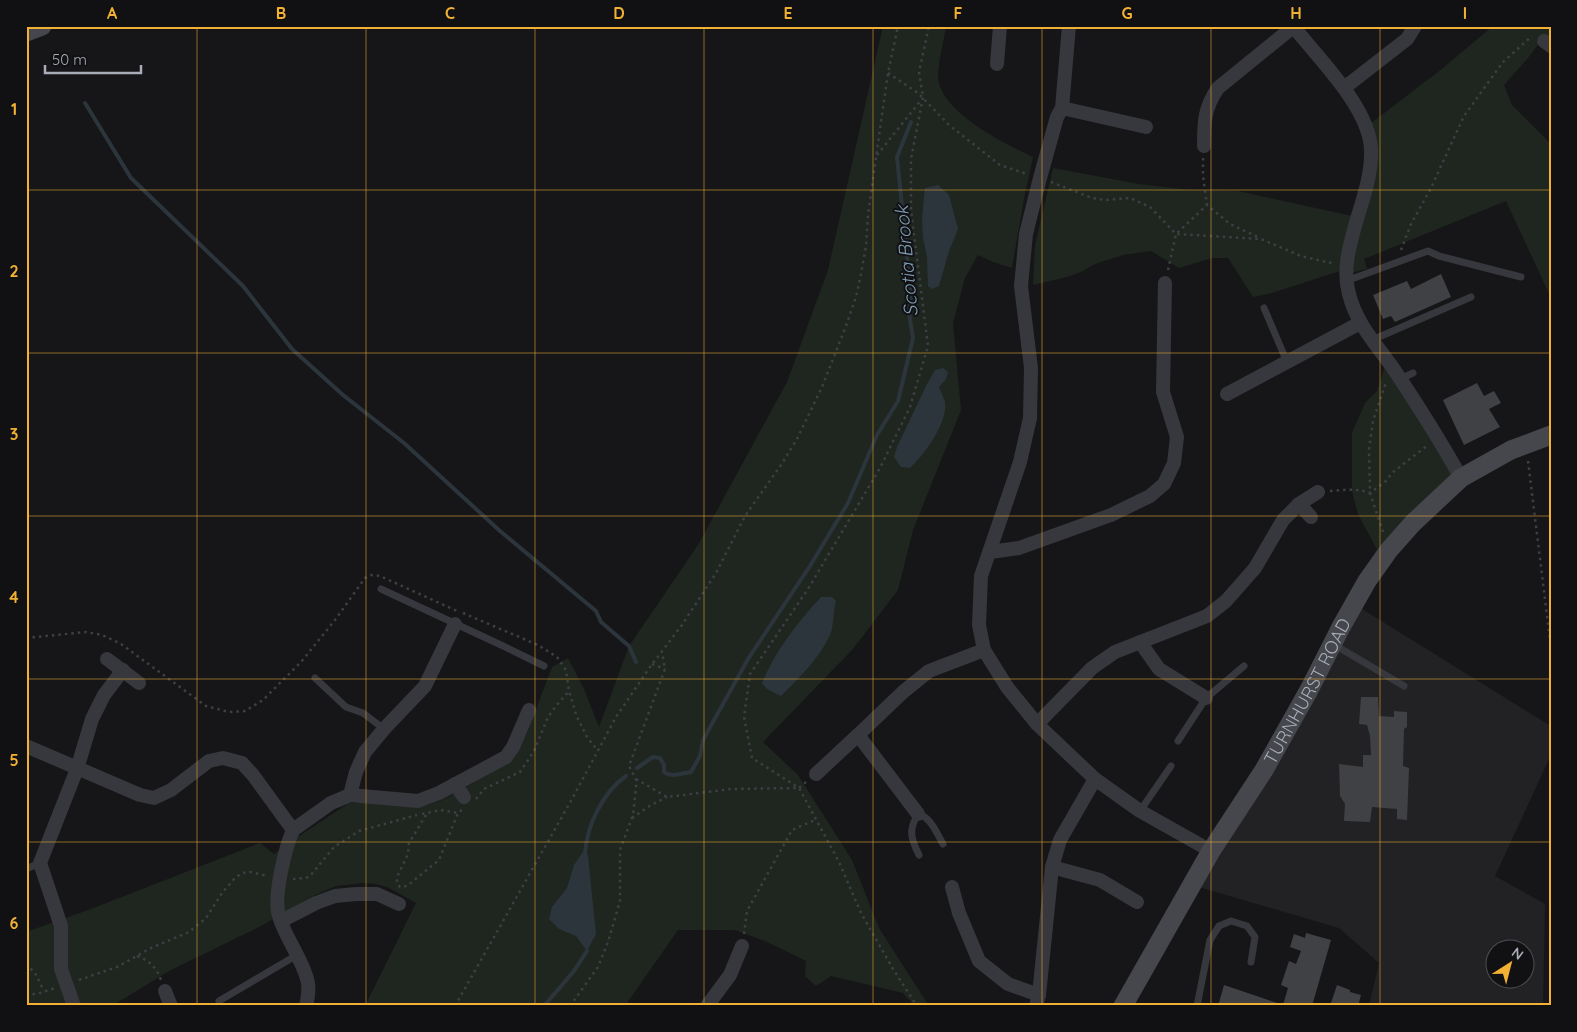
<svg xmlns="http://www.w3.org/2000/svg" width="1577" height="1032" font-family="Quicksand,sans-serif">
<rect width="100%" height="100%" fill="#161618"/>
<!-- built -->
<path fill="#222225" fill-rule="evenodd" d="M1354,604L1549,725L1550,757L1495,876L1545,904L1543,1006H1369L1379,963L1339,928L1192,885ZM1494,950H1524V980H1494Z"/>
<!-- green -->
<g fill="#1e261f">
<path d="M883,26H946C944,40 938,63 938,76C938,111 1005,144 1033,157L1024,199L1012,268L993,262L978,255L965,278L953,323L961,410L913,530L898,590L853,649L763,742L798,775L852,860L879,928L929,1006H911V1002L903,993L831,976L816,986L805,976L806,961L765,941L735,930H678L625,1006H365L416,903L387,887L376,884L364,883L336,886L313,896L261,926L169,971L112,1006H26V932L91,909L260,843L274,854L299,836L349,803H376L422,807L442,800L456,793L511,761L527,733L552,667L568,658L584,689L599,727L629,646L698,545L787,382L828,270Z"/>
<path d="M1493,26H1551V34L1537,46L1528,58L1504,85L1512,105L1551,144V298L1506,201L1364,259L1367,269L1346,274V269L1272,293L1253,297L1228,258H1212L1179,268L1151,251L1123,255L1095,264L1081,272L1067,277L1033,285L1035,245L1053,168L1139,184L1190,190L1238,191L1357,217L1367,184L1366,127L1443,68Z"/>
<path d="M1387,360L1461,478L1382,559L1358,514L1352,491V433L1365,403L1377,391Z"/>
</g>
<!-- water -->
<g fill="#2c353c">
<path d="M938,185L949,195L958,229L949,251L939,286L932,289L928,286L927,257L923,238L922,219L925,188Z"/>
<path d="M943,368L948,372L946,379L939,387C941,392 944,398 945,402C948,423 924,455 910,468L901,467L894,457L897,447L927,384L935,370Z"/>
<path d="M821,597H832L836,601C833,611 834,626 830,635C819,659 799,678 781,696L767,689L762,683C775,651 798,622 821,597Z"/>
<path d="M585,849L588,856L596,934L587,951L576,936L559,929L549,919L552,907L567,888L574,865Z"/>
</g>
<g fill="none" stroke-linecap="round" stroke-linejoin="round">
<!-- stream -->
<g stroke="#2c353c" stroke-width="4">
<path d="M85,103L131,178L243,286L292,349L343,395L404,443L500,531L596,611L601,622L629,646L636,662"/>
<path d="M637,768L653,757L660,758L664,765V772C671,778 682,773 691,772L700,756L703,740L748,659L810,566L848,503L877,435L898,401L913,338L909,313L911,295L897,157L911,122"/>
<path d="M585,853C587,825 603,792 626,776"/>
<path d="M544,1006L574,971L587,951"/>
</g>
</g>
<!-- building -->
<g fill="#404145">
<path d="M1441,274L1451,297L1395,322L1391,316L1383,319L1373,295L1407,281L1411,289Z"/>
<path d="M1477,383L1484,396L1494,391L1501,403L1489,409L1500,427L1464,445L1443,400Z"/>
<path d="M1361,697H1378L1379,716L1394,717V711L1407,712V727L1404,729L1403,766L1409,768L1407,820L1397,819V809L1372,807L1370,822L1344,821L1345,804L1340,796L1339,764L1363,767V755H1371L1370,736L1367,725L1359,724Z"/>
<path d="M1306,933L1331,940L1312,1006H1218L1224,985L1283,1005L1288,988L1281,985L1289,961L1296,964L1301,951L1290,947L1294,934L1305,938Z"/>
<path d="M1337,985L1350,990V992L1361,995L1358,1006H1330Z"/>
</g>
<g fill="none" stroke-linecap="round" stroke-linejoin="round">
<!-- path -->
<g stroke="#3d3f44" stroke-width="2.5" stroke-dasharray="2.5 4" stroke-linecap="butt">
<path d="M888,73L918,93L949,125L1000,165L1027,174"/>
<path d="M877,155L922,99"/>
<path d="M1203,158V176L1207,205"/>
<path d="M1051,182L1092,198L1105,200L1130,198L1150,207L1176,234L1261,239L1301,256L1335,264"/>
<path d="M1401,250L1411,224L1430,190L1464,116L1503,62L1532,36"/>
<path d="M1168,270L1176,234L1207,205L1230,224L1260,238"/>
<path d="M1528,461L1551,648"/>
<path d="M1330,491C1344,490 1357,488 1370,493L1386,481L1392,473L1428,445"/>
<path d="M1383,532L1370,493L1369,449L1373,421L1386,382"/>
<path d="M463,613L538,645L557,657L566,670L569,691L577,717L587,737L598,751"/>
<path d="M26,638L86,632L102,635L121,644L206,706L229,712L245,711L263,700L301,662L335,620L365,578L372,575L380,576L457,611"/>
<path d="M652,664L665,669"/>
<path d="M636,779L667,797L731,789L799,788L839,862L861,913L893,969L917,1006"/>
<path d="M806,782L799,788L752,758L744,717L750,674L808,589L880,468L910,407L928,346L911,210V159L923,97L919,72L929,26"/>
<path d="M476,799L484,789L520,772L534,751L548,717L556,706L569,691"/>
<path d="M422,814L441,810L458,813L462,810"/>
<path d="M426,815L409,843L408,854L397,877V883L400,887L407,886L439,860L458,813"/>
<path d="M632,818L651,805L667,797"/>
<path d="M293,879L306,878L310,876L334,847L359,831L417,815"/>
<path d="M744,934L747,911L792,830L815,820"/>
<path d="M137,956C150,961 156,967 161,980"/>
<path d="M26,964L35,973L44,991"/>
<path d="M79,980L117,967L151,948L189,932L206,918L222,893L235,878L242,873L250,872L268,876"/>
<path d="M26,994H37L55,988"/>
<path d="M455,1006L572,799L616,717L650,667L682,625L716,573L745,516L781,465L797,439L822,387L846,326L856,297L861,274L866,246L868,215L879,136L888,73L898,26"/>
<path d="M570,1006L598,967L608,942L620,901V850L633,815L636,788V779L629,766L665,669L662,652"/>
</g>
<!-- lane -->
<g stroke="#37383d" stroke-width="7">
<path d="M1346,281L1428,251L1439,256L1521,277"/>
<path d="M1264,308L1287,362"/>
<path d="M1372,340L1471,297"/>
<path d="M1400,379L1413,373"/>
<path d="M381,589L501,645L544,666"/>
<path d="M1333,644L1404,686"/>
<path d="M315,678L346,707L363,713L384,729"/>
<path d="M1178,741L1206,698L1244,666"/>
<path d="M1140,811L1171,766"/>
<path d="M919,855C911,839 908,830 918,814C931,817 937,834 943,844"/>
<path d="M26,869L40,863"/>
<path d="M219,1001L297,955"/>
<path d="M1197,1006L1210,940L1219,926L1231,921L1247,926L1255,937L1251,962"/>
</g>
<!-- street -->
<g stroke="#37383d" stroke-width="14">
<path d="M1069,26L1062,108L1057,117L1040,178L1026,234L1021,286L1031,368L1030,418L1020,462L981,576L979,625L984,650L1007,687L1037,724L1095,779L1140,811L1211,851"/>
<path d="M1293,26C1318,58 1369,107 1371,149C1372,173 1364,196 1357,219C1350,244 1342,269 1349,294C1356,323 1376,344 1393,368C1417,404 1440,440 1461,478"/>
<path d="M1544,41L1551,46"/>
<path d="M997,64L1000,26"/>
<path d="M1344,88L1407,39L1415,26"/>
<path d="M1062,108L1146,127"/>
<path d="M1204,146C1204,123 1204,108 1218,88L1293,27"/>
<path d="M1227,394L1360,323"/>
<path d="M1299,504L1311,517"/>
<path d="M990,552L1019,548L1111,515L1150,496L1164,484L1174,463L1177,437L1163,392L1165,283"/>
<path d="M1140,642L1159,669L1206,698"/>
<path d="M107,659L139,683"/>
<path d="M1037,724L1092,668L1115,652L1207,616L1226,601L1255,568L1283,520L1299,504L1318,492"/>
<path d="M26,746L140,795L154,798L171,790L209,761L223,758L242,763L253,775L293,830"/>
<path d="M816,774L858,735"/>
<path d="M455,784L464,797"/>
<path d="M350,795L356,772L365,752L384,729L425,686L455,624"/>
<path d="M918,814L858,735L903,692L929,671L984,650"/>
<path d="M293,830L331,803L350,795L418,801L439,793L506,757L513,747L529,710"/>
<path d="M293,830C285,849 273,897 279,916C285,938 304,961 308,983C309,990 308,998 306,1006"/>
<path d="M1052,867L1100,880L1137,902"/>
<path d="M952,887L959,913L979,961L1008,984L1039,995"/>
<path d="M281,921L316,903L335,896L356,894H377L399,904"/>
<path d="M165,991L171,1006"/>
<path d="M74,1006L61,969V926L40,863L77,769L92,719L104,695L123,670"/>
<path d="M707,1006L730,975L742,946"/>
<path d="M1036,1006L1039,995L1052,867L1060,840L1095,779"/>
</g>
<!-- secondary -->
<g stroke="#45474d" stroke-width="19">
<path d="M26,32L42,26"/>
<path id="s1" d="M1123,1006L1211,851L1264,770L1309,690L1341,627L1367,581L1389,550L1413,523L1461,478L1511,450L1551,435"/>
</g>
</g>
<!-- grid -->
<path fill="none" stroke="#f2b134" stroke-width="1" stroke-opacity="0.55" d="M197,26V1006M366,26V1006M535,26V1006M704,26V1006M873,26V1006M1042,26V1006M1211,26V1006M1380,26V1006M26,190H1551M26,353H1551M26,516H1551M26,679H1551M26,842H1551"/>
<g text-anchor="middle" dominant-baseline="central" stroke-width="4" stroke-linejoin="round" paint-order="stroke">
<!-- street labels -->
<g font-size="18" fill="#a8adb8" stroke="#111113">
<text stroke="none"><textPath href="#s1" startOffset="365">TURNHURST ROAD</textPath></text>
</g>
<!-- water labels -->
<g font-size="19" font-style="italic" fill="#7f9bb3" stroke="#111113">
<text transform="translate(906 261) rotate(-95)">Scotia Brook</text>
</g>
</g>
<!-- border -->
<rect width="1577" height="1032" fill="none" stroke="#111113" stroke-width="55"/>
<!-- north arrow -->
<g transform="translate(1510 964) rotate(36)"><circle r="24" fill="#111113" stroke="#4d4f55"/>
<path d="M0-4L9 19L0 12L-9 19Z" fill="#f2b134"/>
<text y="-8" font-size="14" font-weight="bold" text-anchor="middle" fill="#a8adb8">N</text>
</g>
<!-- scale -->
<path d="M45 65v8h96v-8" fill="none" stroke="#a8adb8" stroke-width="2.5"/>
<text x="52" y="65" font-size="15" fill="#a8adb8" stroke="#111113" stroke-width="4" paint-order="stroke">50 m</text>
<rect x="28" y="28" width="1522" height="976" fill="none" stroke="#f2b134" stroke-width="2"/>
<g font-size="16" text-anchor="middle" font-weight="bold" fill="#f2b134">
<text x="112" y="19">A</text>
<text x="281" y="19">B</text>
<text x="450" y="19">C</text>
<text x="619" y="19">D</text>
<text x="788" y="19">E</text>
<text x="958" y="19">F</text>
<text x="1127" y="19">G</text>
<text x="1296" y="19">H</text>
<text x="1465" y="19">I</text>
<text x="14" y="115">1</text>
<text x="14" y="277">2</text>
<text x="14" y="440">3</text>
<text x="14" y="603">4</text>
<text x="14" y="766">5</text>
<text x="14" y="929">6</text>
</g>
</svg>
